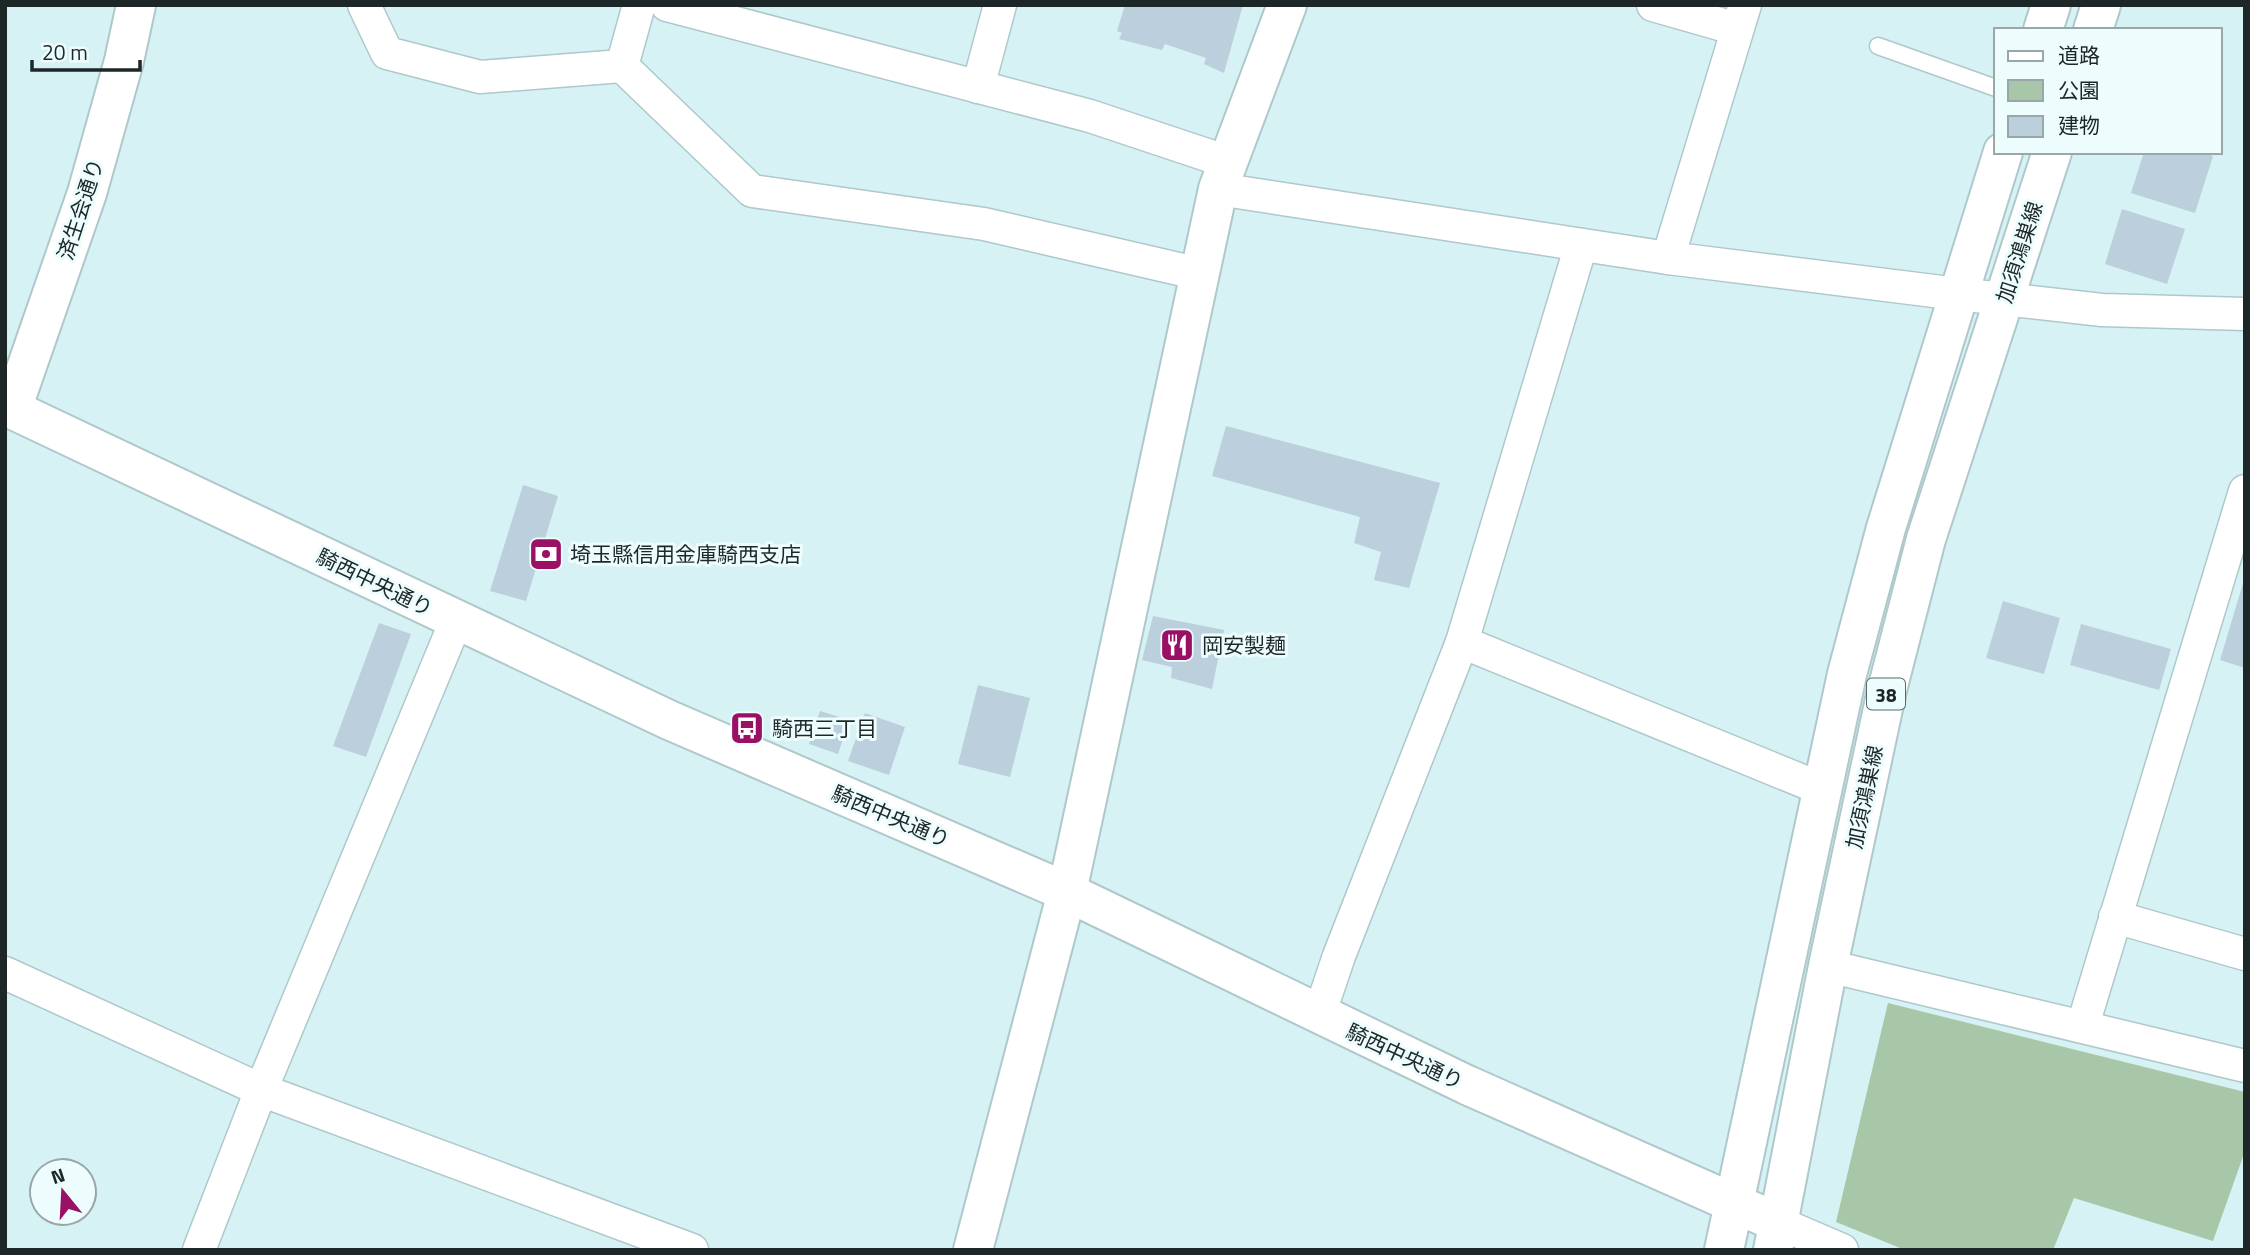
<svg xmlns="http://www.w3.org/2000/svg" width="2250" height="1255" font-family="'Titillium Web','Noto Sans JP',sans-serif">
<rect width="100%" height="100%" fill="#d7f2f4"/>
<!-- green -->
<path fill="#a8c6a8" d="M1888,1003L2245,1092V1151L2213,1241L2074,1198L2053,1250H1905L1836,1222Z"/>
<!-- building -->
<g fill="#bbcfdc">
<path d="M1125,5H1243L1224,73L1204,64L1206,58L1165,44L1162,50L1119,39L1122,33L1117,31Z"/>
<path d="M2144,152H2201L2213,156L2195,213L2131,193Z"/>
<path d="M2122,209L2185,229L2167,284L2105,264Z"/>
<path d="M1226,426L1440,483L1409,588L1374,580L1381,552L1354,543L1360,517L1212,476Z"/>
<path d="M523,485L558,496L526,601L490,591Z"/>
<path d="M2244,580H2245V668L2220,660Z"/>
<path d="M2003,601L2060,618L2044,674L1986,658Z"/>
<path d="M1153,616L1224,630L1212,689L1171,678L1172,667L1142,660Z"/>
<path d="M379,623L411,634L366,757L333,746Z"/>
<path d="M2081,624L2171,649L2159,690L2070,665Z"/>
<path d="M978,685L1030,698L1010,777L958,764Z"/>
<path d="M820,711L849,720L838,754L809,744Z"/>
<path d="M865,713L905,727L889,775L848,761Z"/>
</g>
<g fill="none" stroke-linecap="round" stroke-linejoin="round">
<!-- service casing -->
<g stroke="#aec8cb" stroke-width="19">
<path id="service" d="M1878,46L1996,88"/>
</g>
<!-- minor casing -->
<g stroke="#aec8cb" stroke-width="35">
<g id="minor">
<path d="M364,5L387,53L480,77L622,66L639,5"/>
<path d="M667,5L1090,116L1228,162"/>
<path d="M1653,5L1737,29"/>
<path d="M622,66L752,191L984,224L1200,274"/>
<path d="M978,87L1000,5"/>
<path d="M1218,189L1668,258L1958,294L2102,310L2245,314"/>
<path d="M1668,258L1745,5"/>
<path d="M1462,642L1822,789"/>
<path d="M2115,917L2245,954"/>
<path d="M1828,966L2245,1066"/>
<path d="M5,973L261,1090L692,1250"/>
<path d="M1319,1015L1339,956L1462,642L1581,245"/>
<path d="M2083,1025L2245,491"/>
<path d="M1779,1223L1842,1250"/>
<path d="M199,1250L261,1090L456,621"/>
</g>
</g>
<!-- tertiary casing -->
<g stroke="#aec8cb" stroke-width="42">
<g id="tertiary">
<path d="M5,406L669,720L1067,892L1467,1085L1779,1223"/>
<path d="M12,409L87,193L124,61L136,5"/>
<path d="M973,1250L1067,892L1218,189L1287,5"/>
</g>
</g>
<!-- primary casing -->
<g stroke="#aec8cb" stroke-width="42">
<g id="primary">
<path d="M2043,30L2051,5"/>
<path d="M2093,30L2101,5"/>
<path d="M1724,1250L1847,674L1886,528L2003,152"/>
<path d="M1773,1250L1828,966L1887,690L1926,539L2052,152"/>
</g>
</g>
<!-- service -->
<use href="#service" stroke="#fff" stroke-width="16"/>
<!-- minor -->
<use href="#minor" stroke="#fff" stroke-width="32"/>
<!-- tertiary -->
<use href="#tertiary" stroke="#fff" stroke-width="38"/>
<!-- primary -->
<use href="#primary" stroke="#fff" stroke-width="38"/>
</g>
<!-- icons -->
<defs>
<g id="bank-square" transform="scale(1.75)"><rect x="-9" y="-9" width="18" height="18" rx="4" fill="#991064" stroke="#edfdfe"/><path d="M-6-4H6V4H-6ZM0-2.3a2.3 2.3 0 1 0 0 4.6a2.3 2.3 0 1 0 0-4.6Z" fill="#fff"/></g>
<g id="restaurant-square" transform="scale(1.75)"><rect x="-9" y="-9" width="18" height="18" rx="4" fill="#991064" stroke="#edfdfe"/><path d="M-5-6h1v4h1v-4h1v4h1v-4h1v5L-1.5 .5V6h-2V.5L-5-1ZM5-6V6H3V1.5H1.5Q1.5-4 5-6Z" fill="#fff"/></g>
<g id="bus-square" transform="scale(1.75)"><rect x="-9" y="-9" width="18" height="18" rx="4" fill="#991064" stroke="#edfdfe"/><path d="M-5-6H5V4H4V6H2V4H-2V6H-4V4H-5ZM-3.5-4V0h7V-4ZM-3.5 1.2v1.5H-2V1.2ZM2 1.2v1.5H3.5V1.2Z" fill="#fff"/></g>
</defs>
<g fill-rule="evenodd">
<use href="#bank-square" x="546" y="554"/>
<use href="#restaurant-square" x="1177" y="645"/>
<use href="#bus-square" x="747" y="728"/>
</g>
<g text-anchor="middle" dominant-baseline="central" stroke-width="6" stroke-linejoin="round" paint-order="stroke">
<!-- shield labels -->
<rect fill="#edfdfe" stroke="#5b6768" stroke-width="2" x="1867" y="678.5" width="38" height="31" rx="5"/>
<g font-size="19" font-weight="bold" fill="#1d2728">
<text x="1886" y="694">38</text>
</g>
<!-- street labels -->
<g font-size="21" fill="#1d2728" stroke="#edfdfe">
<text transform="translate(80 209) rotate(-72)">済生会通り</text>
<text transform="translate(2019 252) rotate(-72)">加須鴻巣線</text>
<text transform="translate(375 582) rotate(26)">騎西中央通り</text>
<text transform="translate(1864 797) rotate(-78)">加須鴻巣線</text>
<text transform="translate(891 816) rotate(23)">騎西中央通り</text>
<text transform="translate(1405 1056) rotate(25)">騎西中央通り</text>
</g>
<!-- poi labels -->
<g font-size="21" fill="#1d2728" stroke="#edfdfe" text-anchor="start">
<text x="570" y="554">埼玉縣信用金庫騎西支店</text>
<text x="1202" y="645">岡安製麺</text>
<text x="772" y="728">騎西三丁目</text>
</g>
</g>
<!-- border -->
<rect width="2250" height="1255" fill="none" stroke="#1d2728" stroke-width="14"/>
<!-- legend -->
<rect x="1994" y="28" width="228" height="126" fill="#edfdfe" stroke="#9aa7a8" stroke-width="2"/>
<rect x="2008" y="51" width="35" height="10" fill="#ffffff" stroke="#9aa7a8" stroke-width="2"/>
<text x="2058" y="63" font-size="21" fill="#1d2728">道路</text>
<rect x="2008" y="80" width="35" height="21" fill="#a8c6a8" stroke="#9aa7a8" stroke-width="2"/>
<text x="2058" y="98" font-size="21" fill="#1d2728">公園</text>
<rect x="2008" y="116" width="35" height="21" fill="#bbcfdc" stroke="#9aa7a8" stroke-width="2"/>
<text x="2058" y="133" font-size="21" fill="#1d2728">建物</text>
<!-- north arrow -->
<g transform="translate(63 1192) rotate(342)"><circle r="33" fill="#edfdfe" stroke="#9aa7a8" stroke-width="2"/>
<path d="M0-5L12 26L0 18L-12 26Z" fill="#991064"/>
<text y="-10" font-size="19" font-weight="bold" text-anchor="middle" fill="#1d2728">N</text>
</g>
<!-- scale -->
<path d="M32 60v10h108v-10" fill="none" stroke="#1d2728" stroke-width="3.5"/>
<text x="42" y="60" font-size="21" fill="#1d2728" stroke="#edfdfe" stroke-width="5" paint-order="stroke">20 m</text>
</svg>
